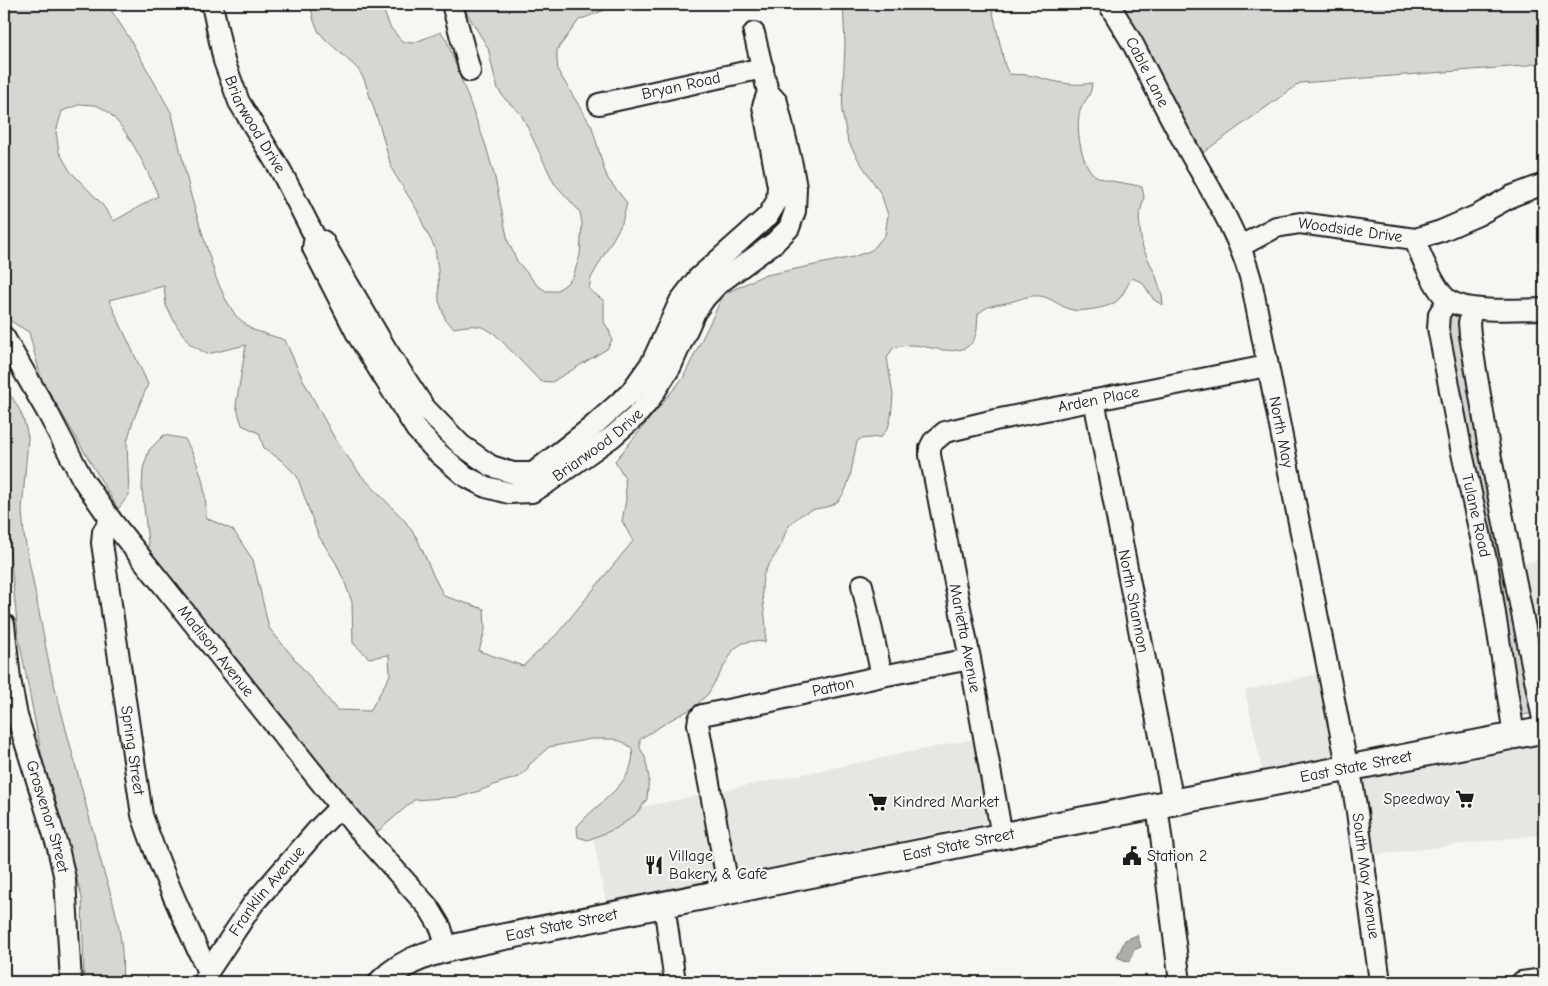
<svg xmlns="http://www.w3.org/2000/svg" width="1548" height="986" font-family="'Comic Neue',sans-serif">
<rect width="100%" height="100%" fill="#f6f6f2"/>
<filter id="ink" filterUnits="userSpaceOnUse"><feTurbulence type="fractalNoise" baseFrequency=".02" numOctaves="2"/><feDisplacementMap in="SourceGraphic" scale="10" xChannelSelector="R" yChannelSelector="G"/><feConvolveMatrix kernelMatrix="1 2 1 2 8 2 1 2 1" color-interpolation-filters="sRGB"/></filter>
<g filter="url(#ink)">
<!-- built -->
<g fill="#e6e6e2">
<path d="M1544,559V703L1516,565Z"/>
<path d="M1324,673L1346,771L1544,728V834L1359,857L1346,777L1267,792L1245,690Z"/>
<path d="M979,738L986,823L606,902L593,838L617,828L635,815L642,807Z"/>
</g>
<!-- green -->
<g fill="#d6d6d2" stroke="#797977" fill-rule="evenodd">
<path d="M4,4H107L130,39L172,114L191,196L216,278L225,298L236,316L253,330L285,340L302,378L335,439L360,474L405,521L417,538L434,577L444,596L484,609L485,630L479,651L523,666L557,634L633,541L622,521L626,500L625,478L615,461L683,378L724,294L762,276L853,257L872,250L885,235L888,215L881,194L858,159L848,141L842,112L845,44L843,4H991L1005,66L1009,74C1017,75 1026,74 1033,76C1053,81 1071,87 1092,83C1091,98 1085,98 1080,111C1075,127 1081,167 1096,176C1106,182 1130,183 1142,187L1144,197L1139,218L1141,238L1143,248L1156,276L1162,295L1163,305L1154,300L1142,282L1132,278C1126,286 1123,298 1114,303C1106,308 1081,312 1072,310C1061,307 1052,298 1040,296C1029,295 1021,299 1010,302C996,306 990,303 978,314C977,320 978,328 976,334C969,362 931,346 913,345C906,345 900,346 893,348L887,358L893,395L891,417L888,428L881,437L860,439L857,442C852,460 852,485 839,500C830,510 818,506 807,512C801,514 793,521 789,526C784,532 784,540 780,547C775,557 766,566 763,577C759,599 769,620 765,642L753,641L743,643L734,649L708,694L693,708L674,718L640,739V748L645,757L649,778L647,799L642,807L635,815L617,828L588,840L578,837L577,827C595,803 638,783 632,748L623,742L613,739H591L549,747L529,765L527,770L519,777L499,783L479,791L459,797L414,800L375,834L217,643L149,551L142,489L143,469L149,450L164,435L185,439C201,468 206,485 206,518L233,530L253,560L269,628L337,710L370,711L390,675L389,655L369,658L353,643L352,602L345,583L336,563L318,535L297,476L281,460L264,448L259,433L242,425L236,405L246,345L207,354L190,344L177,326L166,306L164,286L109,300L148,384L133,421L127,442L129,495L118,509L41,378L29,332L12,322L4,314ZM81,104C87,105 95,104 100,107C123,117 149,173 158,196L114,221L101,203L70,171L59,152L56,132L62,111Z"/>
<path d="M310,4H381L390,27L403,42L413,43L441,32L447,41L486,146L495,178L508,241L517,261L537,285L546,291H556L565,285L573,277L580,255L582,223L580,212L554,183L521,114L505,99L498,89L495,79L488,48L468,15L463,4H620L579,20L557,50V60L558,71L592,127L604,169L608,179L627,203L622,223L591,278L589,289L604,301V322L609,330L612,340L607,349L552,382L540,381L495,334C478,323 473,325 454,328L446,321L439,301L438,269L435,248L425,229L417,210L394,173L390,163L381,130L364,79L358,69L326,40L319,32L314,21Z"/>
<path d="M1120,4H1544V60L1542,62L1524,66L1300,83L1198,156Z"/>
<path d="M1453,313L1458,316L1462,323L1534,713L1518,716L1448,367L1447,314Z"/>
<path d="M7,391C19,405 25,420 28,438L22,510L24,535L50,669L104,873C116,908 125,945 122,982H84L82,898L42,757L18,634L4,491V392Z"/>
</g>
<!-- water -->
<path fill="#acaca9" stroke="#727271" d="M1137,935L1141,947L1134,950L1129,962L1117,957L1125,940Z"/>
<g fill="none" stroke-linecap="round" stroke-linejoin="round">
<!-- minor casing -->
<g stroke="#1c1c1c" stroke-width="24">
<g id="minor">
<path id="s1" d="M212,4L224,61L239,102L281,171L315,237L313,248L358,336L416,429L436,451L465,476L486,487L509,493L532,492L547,483L612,437L636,416L648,402L671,366L695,312L705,298L718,284L775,242L789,228L795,211L796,188L792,165L777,102L768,92L754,33"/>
<path d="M452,4L470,71"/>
<path id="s2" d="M1109,4C1117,18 1126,32 1134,46C1151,79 1167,112 1185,144C1209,188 1238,231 1251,280L1345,755L1352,782L1357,812L1380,982"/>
<path id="s3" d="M599,104L763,68"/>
<path d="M1415,239C1419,253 1436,291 1448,300C1469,314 1519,309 1544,309"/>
<path d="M323,241L386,349L424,407L461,445L491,466L513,473H533L593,426L630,393L652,362L680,301L697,279L768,216L777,201L778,186L763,106L768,92"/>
<path id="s4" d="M1241,246L1276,227L1300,223L1415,239L1441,231L1478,215L1512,196L1544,184"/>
<path id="s5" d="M1448,300L1439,314L1438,328L1462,453L1488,569L1514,735"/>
<path d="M1472,309L1469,323L1470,335L1488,443L1544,724"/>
<path id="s6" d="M4,337L49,415L83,480L111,520L354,824L429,908L441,928L447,949"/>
<path id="s7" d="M1094,400L1173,802"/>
<path id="s8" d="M111,520L103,532L102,543L142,815C160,869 184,920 208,972"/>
<path d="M862,585L882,676"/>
<path id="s9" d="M4,624L10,679L17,716L58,848L65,879L71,982"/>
<path d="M1157,805L1180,982"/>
<path id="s10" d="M1002,836L970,659L930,455V448L933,442L945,432L995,420L1267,366"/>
<path id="s11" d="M729,891L698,724L699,719L702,715L767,702L882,676L970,659"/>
<path d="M664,904L675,982"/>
<path id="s12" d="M204,982L208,972L253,904L320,827L340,807"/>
<path d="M1522,982L1544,979"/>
</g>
</g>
<!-- major casing -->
<g stroke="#1c1c1c" stroke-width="29">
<g id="major">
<path id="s13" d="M382,982C410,954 446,949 483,941L1051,826L1544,730"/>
</g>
</g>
<!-- minor -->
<use href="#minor" stroke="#f6f6f2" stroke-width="20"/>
<!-- major -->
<use href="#major" stroke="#f6f6f2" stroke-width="25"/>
</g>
</g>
<!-- icons -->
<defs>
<g id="supermarket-bare" transform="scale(1.5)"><path d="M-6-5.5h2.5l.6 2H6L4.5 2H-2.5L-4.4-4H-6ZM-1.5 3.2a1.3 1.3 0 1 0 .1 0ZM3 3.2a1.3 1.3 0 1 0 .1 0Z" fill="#1c1c1c" stroke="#f6f6f2" stroke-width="2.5" paint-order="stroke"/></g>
<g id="civic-bare" transform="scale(1.5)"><path d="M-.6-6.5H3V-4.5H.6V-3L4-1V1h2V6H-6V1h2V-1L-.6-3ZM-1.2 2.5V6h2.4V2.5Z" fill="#1c1c1c" stroke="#f6f6f2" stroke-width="2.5" paint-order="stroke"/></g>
<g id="restaurant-bare" transform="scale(1.5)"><path d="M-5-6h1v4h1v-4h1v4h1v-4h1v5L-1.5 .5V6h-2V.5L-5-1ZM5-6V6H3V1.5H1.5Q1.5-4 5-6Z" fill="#1c1c1c" stroke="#f6f6f2" stroke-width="2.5" paint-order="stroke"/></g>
</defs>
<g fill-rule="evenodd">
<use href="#supermarket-bare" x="1465" y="799"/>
<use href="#supermarket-bare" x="878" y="802"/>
<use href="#civic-bare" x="1132" y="856"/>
<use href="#restaurant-bare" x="654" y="865"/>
</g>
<g text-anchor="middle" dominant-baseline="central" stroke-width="4" stroke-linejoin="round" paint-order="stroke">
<!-- street labels -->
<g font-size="16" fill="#1c1c1c" stroke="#f6f6f2">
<text stroke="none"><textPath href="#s2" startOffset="78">Cable Lane</textPath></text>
<text stroke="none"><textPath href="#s3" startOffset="84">Bryan Road</textPath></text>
<text stroke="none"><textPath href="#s1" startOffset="129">Briarwood Drive</textPath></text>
<text stroke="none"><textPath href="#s4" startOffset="115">Woodside Drive</textPath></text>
<text stroke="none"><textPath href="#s10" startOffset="574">Arden Place</textPath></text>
<text stroke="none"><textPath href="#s2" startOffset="466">North May</textPath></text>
<text stroke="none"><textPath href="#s1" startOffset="696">Briarwood Drive</textPath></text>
<text stroke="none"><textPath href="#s5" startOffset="222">Tulane Road</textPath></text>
<text stroke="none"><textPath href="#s7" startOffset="205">North Shannon</textPath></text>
<text transform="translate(965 638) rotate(79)">Marietta Avenue</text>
<text stroke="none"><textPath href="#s6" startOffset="380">Madison Avenue</textPath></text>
<text stroke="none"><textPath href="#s11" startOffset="314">Patton</textPath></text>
<text stroke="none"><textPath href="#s8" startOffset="235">Spring Street</textPath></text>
<text stroke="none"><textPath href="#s13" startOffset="1001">East State Street</textPath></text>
<text stroke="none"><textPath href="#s9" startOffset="198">Grosvenor Street</textPath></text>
<text stroke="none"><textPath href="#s13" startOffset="596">East State Street</textPath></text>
<text stroke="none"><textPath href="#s2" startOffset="918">South May Avenue</textPath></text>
<text stroke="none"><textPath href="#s12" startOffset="111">Franklin Avenue</textPath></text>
<text stroke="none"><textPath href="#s13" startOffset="191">East State Street</textPath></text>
</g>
<!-- poi labels -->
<g font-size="16" fill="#1c1c1c" stroke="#f6f6f2" text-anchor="start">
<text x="1450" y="799" text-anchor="end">Speedway</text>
<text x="893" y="802">Kindred Market</text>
<text x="669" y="856">Village<tspan x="669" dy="18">Bakery &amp; Cafe</tspan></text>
<text x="1147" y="856">Station 2</text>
</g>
</g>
<!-- margin -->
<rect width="1548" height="986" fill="none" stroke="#f6f6f2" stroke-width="20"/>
<rect x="10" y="10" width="1528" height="966" fill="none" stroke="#1c1c1c" stroke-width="2" filter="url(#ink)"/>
</svg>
